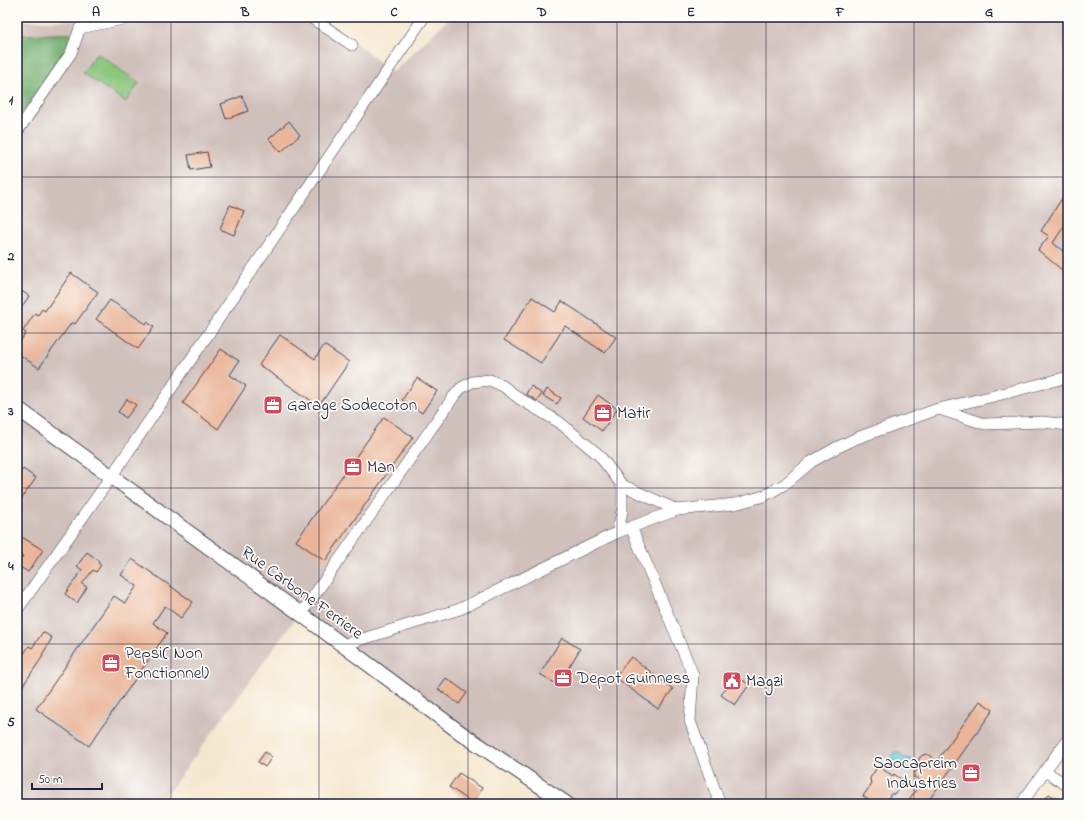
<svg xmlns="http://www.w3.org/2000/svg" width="1085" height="821" font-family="'Indie Flower',sans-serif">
<rect width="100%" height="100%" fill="#fdfcf7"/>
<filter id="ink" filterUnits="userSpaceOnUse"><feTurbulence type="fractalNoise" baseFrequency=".025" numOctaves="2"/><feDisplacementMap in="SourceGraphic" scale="8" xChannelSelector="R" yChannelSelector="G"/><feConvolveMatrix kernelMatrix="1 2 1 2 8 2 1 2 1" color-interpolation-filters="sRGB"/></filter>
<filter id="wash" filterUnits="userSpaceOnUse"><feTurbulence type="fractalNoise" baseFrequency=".012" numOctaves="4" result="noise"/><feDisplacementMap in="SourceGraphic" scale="16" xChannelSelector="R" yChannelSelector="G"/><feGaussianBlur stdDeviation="0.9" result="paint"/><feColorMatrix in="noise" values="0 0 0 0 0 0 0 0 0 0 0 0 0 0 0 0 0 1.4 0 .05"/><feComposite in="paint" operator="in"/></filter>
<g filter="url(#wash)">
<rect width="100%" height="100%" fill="#f5e7cf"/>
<!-- industrial -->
<path fill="#d0c0bc" d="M145,17H321L393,72L450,17H1068V736L1021,804H577L403,692L298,615L160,804H17V21L104,20Z"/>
<!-- green -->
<path fill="#89c67c" stroke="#56745c" d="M97,53L139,83L126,102L83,73Z"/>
<!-- forest -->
<path fill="#6eab6c" stroke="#486654" d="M81,33L17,119V35Z"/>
<!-- water -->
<path fill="#59c5d1" stroke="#3e7486" d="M896,752L900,753L902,757L911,759L913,765L910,770L904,771L900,769L899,763L894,762L891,757L892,755Z"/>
<g id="blocks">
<!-- building -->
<g fill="#eab599">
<path d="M242,96L248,111L226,119L221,104Z"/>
<path d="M289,121L300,135L281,152L269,139Z"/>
<path d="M207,152L210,167L191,170L188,155Z"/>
<path d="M1068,189V220L1053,243L1068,255V275L1038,250L1049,236L1041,231Z"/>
<path d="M230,205L244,211L234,235L220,229Z"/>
<path d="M71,273L98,292L75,324L72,322L39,368L17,353V346L26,333L23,331L35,313L38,315L42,309L45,311Z"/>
<path d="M17,288L29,296L17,314Z"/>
<path d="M532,297L555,312L562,301L616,337L605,353L565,326L541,363L504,340Z"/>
<path d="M110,300L146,324L147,322L154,327L138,349L96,319Z"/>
<path d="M280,335L315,359L324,345L349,362L319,406L259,365Z"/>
<path d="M221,349L239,361L230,375L246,386L218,429L183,403Z"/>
<path d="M417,378L437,391L422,413L402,400Z"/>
<path d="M531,386L542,394L537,401L526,394Z"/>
<path d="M547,389L561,398L557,404L543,396Z"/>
<path d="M598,395L617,409L602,431L583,417Z"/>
<path d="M127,399L136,405L126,418L118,412Z"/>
<path d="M384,417L413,437L325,561L296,541Z"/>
<path d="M23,469L36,478L17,505V477Z"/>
<path d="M17,534L43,550L28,572L17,565L23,556L17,552Z"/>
<path d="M87,552L99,561L98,563L101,565L96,572L93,570L82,584L87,587L77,603L65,594L82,570L77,566Z"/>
<path d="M132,559L193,602L181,618L165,606L153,623L167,633L89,746L36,709L114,596L125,603L137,586L121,575Z"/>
<path d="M43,632L52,638L42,655L43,656L17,694V664L29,646L32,648Z"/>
<path d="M562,638L580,649L558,685L540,674Z"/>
<path d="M631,657L673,689L658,709L615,677Z"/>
<path d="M736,675L749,685L735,705L721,695Z"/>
<path d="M446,678L467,693L459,704L438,689Z"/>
<path d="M980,701L993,710L926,804H906L922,781L914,777L915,772L921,767L919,762V758L923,755L926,754L929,755L936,762Z"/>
<path d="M265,752L272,757L265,767L258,762Z"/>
<path d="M878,766L893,776L894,774L904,781L894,794H891L885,804H875L863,796L871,785L870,778Z"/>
<path d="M459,773L482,788L473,803L449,787Z"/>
<path d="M1049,794L1063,804H1041Z"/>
</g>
</g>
</g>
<g filter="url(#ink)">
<use href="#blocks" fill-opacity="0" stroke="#424051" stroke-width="1"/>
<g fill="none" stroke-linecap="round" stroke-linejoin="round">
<!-- minor casing -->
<g stroke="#424051" stroke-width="12">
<g id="minor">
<path d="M310,17L352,45"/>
<path d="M17,132L71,53L80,28L133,17"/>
<path d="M939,409L985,424L1043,422L1068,425"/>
<path d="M631,527L693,675L690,721L720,804"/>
<path d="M618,532L622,510V485"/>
<path d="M17,610L111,477L424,17"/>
<path d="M301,614L454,396L461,388L472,382L490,380L503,386L520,399L559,422L599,455L622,485L677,510"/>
<path d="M343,645L460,609L618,532L677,510L735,504L764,496L785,484L811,462L836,448L857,438L938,409L990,397L1068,377"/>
<path d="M1045,771L1068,786"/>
<path d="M1021,804L1068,739"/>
</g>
</g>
<!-- tertiary casing -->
<g stroke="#424051" stroke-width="16">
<path id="tertiary" d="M17,408L301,614L461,733L567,804"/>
</g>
<!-- minor -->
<use href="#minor" stroke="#fff" stroke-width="11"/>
<!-- tertiary -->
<use href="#tertiary" stroke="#fff" stroke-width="14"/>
</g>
</g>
<!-- grid -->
<path fill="none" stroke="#22223b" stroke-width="1" stroke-opacity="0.55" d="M171,17V804M319,17V804M468,17V804M617,17V804M766,17V804M914,17V804M17,177H1068M17,333H1068M17,488H1068M17,644H1068"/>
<!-- icons -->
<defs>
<g id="office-square" transform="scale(1)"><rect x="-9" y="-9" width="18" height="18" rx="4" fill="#d1495b" stroke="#fdfcf7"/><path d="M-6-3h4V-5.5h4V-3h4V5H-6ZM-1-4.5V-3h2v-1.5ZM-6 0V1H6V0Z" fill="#fff"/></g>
<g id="civic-square" transform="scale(1)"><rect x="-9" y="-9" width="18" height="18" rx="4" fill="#d1495b" stroke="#fdfcf7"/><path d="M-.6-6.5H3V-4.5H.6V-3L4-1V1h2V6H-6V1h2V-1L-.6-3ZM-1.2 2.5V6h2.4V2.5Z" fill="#fff"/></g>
</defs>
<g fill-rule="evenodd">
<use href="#office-square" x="273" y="405"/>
<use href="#office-square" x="603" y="413"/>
<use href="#office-square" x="353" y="467"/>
<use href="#office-square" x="111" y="663"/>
<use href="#office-square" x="563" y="678"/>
<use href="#civic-square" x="732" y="681"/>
<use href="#office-square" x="971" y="773"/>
</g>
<g text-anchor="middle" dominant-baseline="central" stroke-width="3.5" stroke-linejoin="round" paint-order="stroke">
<!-- poi labels -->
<g font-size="17" fill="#22223b" stroke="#fdfcf7" text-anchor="start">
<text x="287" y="405">Garage Sodecoton</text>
<text x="617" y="413">Matir</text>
<text x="367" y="467">Man</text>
<text x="125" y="653">Pepsi( Non<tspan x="125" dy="20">Fonctionnel)</tspan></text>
<text x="577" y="678">Depot Guinness</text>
<text x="746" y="681">Magzi</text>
<text x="957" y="763" text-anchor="end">Saocapreim<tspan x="957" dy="20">Industries</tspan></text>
</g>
<!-- street labels -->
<g font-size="17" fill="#22223b" stroke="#fdfcf7">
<text transform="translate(302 593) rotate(36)">Rue Carbone Ferriere</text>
</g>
</g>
<!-- margin -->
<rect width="1085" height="821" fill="none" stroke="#fdfcf7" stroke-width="44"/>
<!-- scale -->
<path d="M32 783v6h70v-6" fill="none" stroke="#22223b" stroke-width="2"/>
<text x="38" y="783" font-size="12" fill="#22223b" stroke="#fdfcf7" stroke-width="3" paint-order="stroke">50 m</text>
<rect x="22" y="22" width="1041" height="777" fill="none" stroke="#22223b" stroke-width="1.5"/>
<g font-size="13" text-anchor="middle" font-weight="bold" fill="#22223b">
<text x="96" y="16">A</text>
<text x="245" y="16">B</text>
<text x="394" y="16">C</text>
<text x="542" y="16">D</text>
<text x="691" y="16">E</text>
<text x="840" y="16">F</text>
<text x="989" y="16">G</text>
<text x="11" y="104">1</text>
<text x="11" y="260">2</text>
<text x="11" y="415">3</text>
<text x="11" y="570">4</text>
<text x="11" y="726">5</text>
</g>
</svg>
